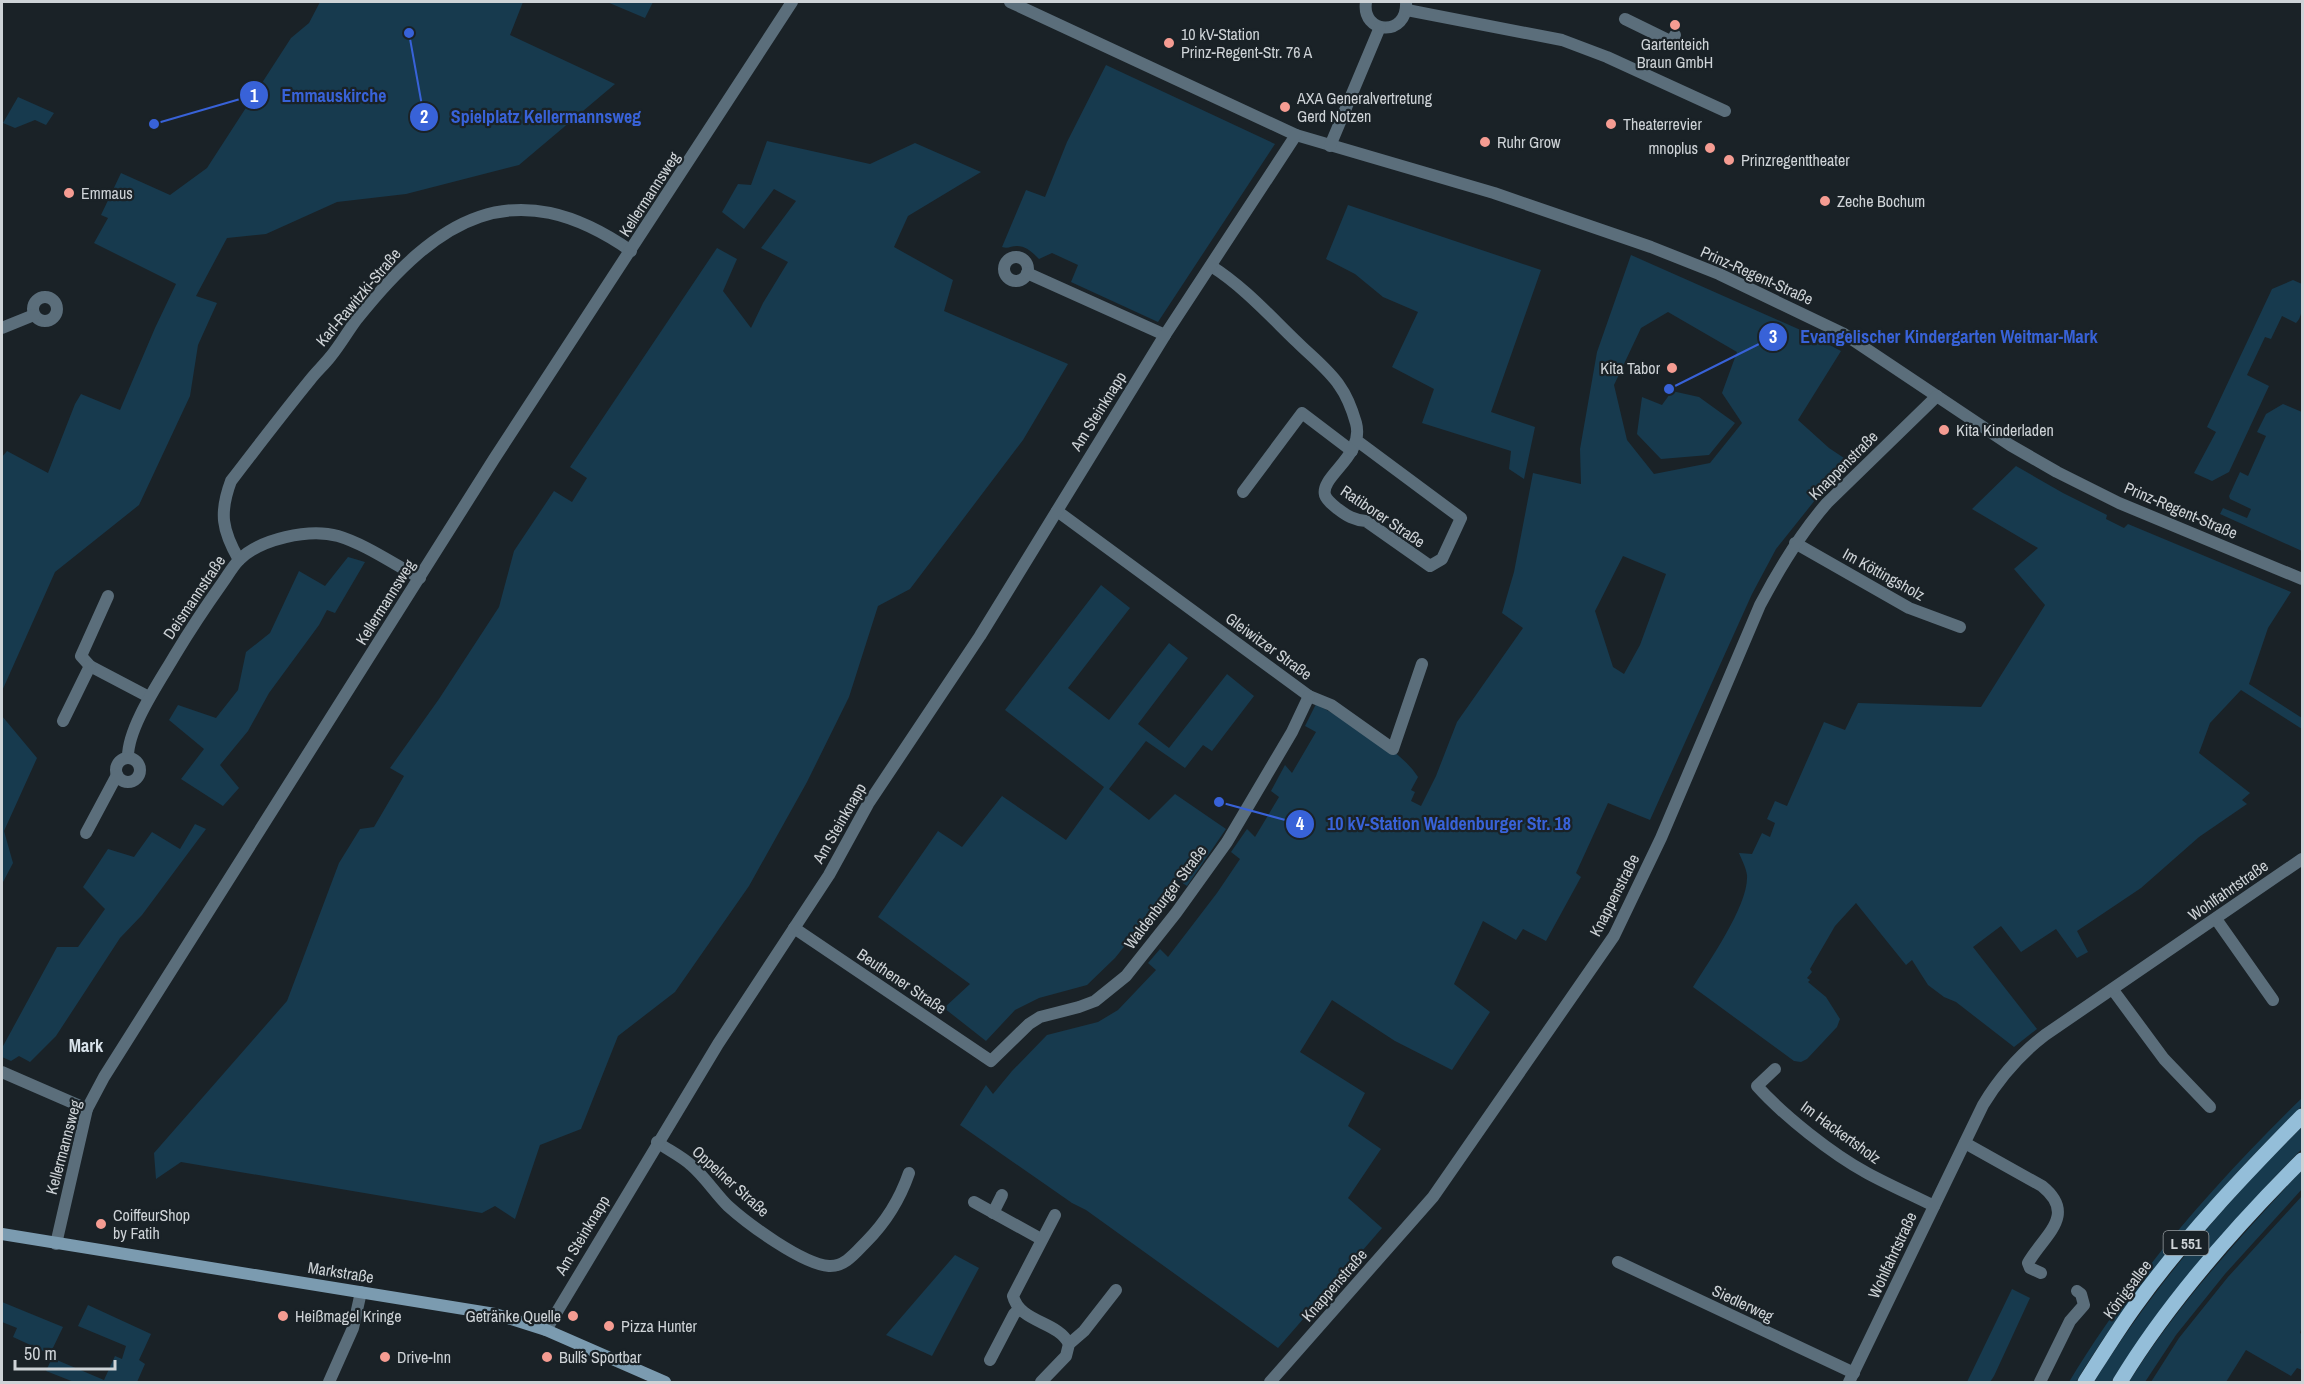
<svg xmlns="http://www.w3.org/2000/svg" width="2304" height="1384" font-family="'Archivo Narrow',sans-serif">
<rect width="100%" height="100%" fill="#1a2227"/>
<!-- green -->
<g fill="#173a4e" fill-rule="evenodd">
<path d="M320,2H523L510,35L615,84L519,165L406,194L337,202L266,234L227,238L196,296L217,303L198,345L190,396L139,505L55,572L2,691V457L7,451L48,473L75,404L81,394L120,410L155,328L176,284L94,243L108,218L101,215L121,173L170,195L207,168L291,38L309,23Z"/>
<path d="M607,2H653L645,18Z"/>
<path d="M1106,65L1275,144L1158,322L1071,282L1078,265L1052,253L1039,259C1033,253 1026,246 1017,246C1011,246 1008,249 1002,247L1026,190L1045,197L1067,142Z"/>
<path d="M18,97L54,113L46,125L35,120L15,128L3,123Z"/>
<path d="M767,141L870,164L915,143L981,172L908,216L894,247L953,280L944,311L1068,364L1023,440L910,589L878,606L849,697L807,782L749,886L675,992L618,1036L581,1129L540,1145L515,1219L495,1206L482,1213L181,1162L156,1179L154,1153L287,1001L339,863L360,829L374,827L404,776L390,768L439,699L499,607L514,551L554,491L572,502L587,478L570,467L717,248L737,259L723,291L751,328L763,303L788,262L761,248L796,201L774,189L744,229L722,212L738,184L751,185Z"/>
<path d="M1348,205L1541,270L1491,412L1535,427L1524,479L1509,469L1511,451L1422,423L1434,389L1392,367L1418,312L1383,297L1355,274L1326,259Z"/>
<path d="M1631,255L1805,332L1841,351L1798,420L1829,448L1847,460L1776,549L1752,594L1650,820L1608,803L1576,873L1581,877L1546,941L1523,929L1516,940L1483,921L1454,984L1490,1012L1452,1070L1395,1041L1332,1000L1300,1052L1365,1093L1348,1126L1381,1149L1348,1198L1382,1228L1278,1348L1086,1210L1072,1203L960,1125L986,1085L993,1094L1012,1071L1047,1035L1098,1022L1118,1010L1156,970L1148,963L1160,949L1168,957L1217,893L1240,859L1231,852L1247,829L1255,837L1279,797L1271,791L1285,765L1292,773L1316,732L1305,726L1316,704C1348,722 1398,746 1418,777L1411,790L1415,792L1411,801L1421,806L1436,776L1457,722L1523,628L1502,613L1514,572L1533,473L1581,484L1580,449L1597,352ZM1668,312L1737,352L1722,393L1742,423L1710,463L1654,474L1627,440L1614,385L1641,328ZM1623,556L1666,574L1640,645L1624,674L1613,667L1595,611Z"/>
<path d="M2293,280L2302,284C2303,296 2304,316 2296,323L2282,316L2271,339L2265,337L2247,375L2269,386L2229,472L2212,481L2194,473L2216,432L2207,427L2272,289Z"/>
<path d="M1672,391L1699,397L1735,423L1709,455L1661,459L1637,434L1642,397L1662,405Z"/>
<path d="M2283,404L2302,412V551L2220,514L2223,508L2247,518L2251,509L2230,499L2229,496L2240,472L2248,476L2266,436L2257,432L2266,414Z"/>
<path d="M2016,466L2063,493L2107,515L2106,519L2124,528L2128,524L2291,592L2268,628L2249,684L2302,718V729L2241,690L2210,723L2199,753L2250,793L2242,800L2247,804L2199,837L2141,888L2077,931L2088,952L2077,958L2056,929L2021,952L2001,926L1973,947L2037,1029L2014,1047L1956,1002L1944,997L1928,985L1912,960L1906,965L1856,903L1835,926L1810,969L1812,972L1807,978L1810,980L1808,982L1826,997L1840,1019L1837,1027L1807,1059L1801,1062L1794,1061L1693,987C1709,961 1749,905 1747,875C1746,868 1742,860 1739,853L1752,854L1762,833L1770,837L1775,823L1767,819L1775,801L1787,806L1824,722L1845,730L1858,703L1981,707L2045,605L2014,569L2038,548L1972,509Z"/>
<path d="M348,557L365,562L335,613L327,610L319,625L269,693L248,731L220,765L239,788L223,806L181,779L204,749L169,720L178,705L216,718L238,690L246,652L270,633L299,571L325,586Z"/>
<path d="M1101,585L1130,608L1068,688L1109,720L1169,643L1188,658L1138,724L1169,748L1227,674L1254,696L1212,751L1203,745L1185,768L1146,741L1109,789L1149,820L1175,794L1226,829L1187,886L1178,880L1115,958L1087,985L1039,998L1015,1010L986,1041L944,1008L970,984L878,917L938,831L962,847L1002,796L1066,840L1104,787L1005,710Z"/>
<path d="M2,716L37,758L4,831L13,863L2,884Z"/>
<path d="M195,824L206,829L142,915L120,938L56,1036L30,1062L19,1056L11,1061L2,1057V1048L57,947H78L105,909L83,887L108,849L134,857L152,832L180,849Z"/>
<path d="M2302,1098V1106C2220,1186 2135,1283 2076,1382H2069C2132,1277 2215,1183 2302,1098Z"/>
<path d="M2302,1127V1149C2233,1218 2165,1300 2111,1382H2094C2152,1289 2224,1204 2302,1127Z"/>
<path d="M2302,1170V1189L2225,1274L2176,1335L2145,1382H2129C2178,1304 2240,1237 2302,1170Z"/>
<path d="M2302,1196V1326L2300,1333L2302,1334V1370L2297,1368L2291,1376L2246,1350L2226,1382H2151L2179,1338L2228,1277Z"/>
<path d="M955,1255L979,1268L932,1356L886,1335Z"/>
<path d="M2012,1289L2030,1298L1994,1376L1990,1382H1967Z"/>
<path d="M2,1302L63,1327L50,1354L13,1337L17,1328L2,1322Z"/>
<path d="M88,1305L151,1334L139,1360L145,1364L137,1382H74L46,1371L52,1358L104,1380L115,1356L122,1359L126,1346L78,1326Z"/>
</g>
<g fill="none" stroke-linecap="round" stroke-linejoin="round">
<!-- street -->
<g stroke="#5b6e7b" stroke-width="12">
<path d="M1010,2L1296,135L1494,193L1651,247L1719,274L1844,334L2010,445L2057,472L2119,503L2302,579"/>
<path d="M1366,2C1361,34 1408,38 1406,2"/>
<path d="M1407,10L1562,40L1607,57L1725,111"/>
<path d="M1625,19L1672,42L1675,35"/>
<path d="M1330,146L1380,27"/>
<circle cx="1016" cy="269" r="12"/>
<path d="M1211,266C1243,286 1270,316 1297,342C1311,356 1328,369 1339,385C1347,396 1352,409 1356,423C1365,456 1320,476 1325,495C1327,501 1333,505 1338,509C1347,516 1354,520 1366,521L1430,566L1442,559L1461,518L1356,440"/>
<path d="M1027,273L1165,335"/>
<circle cx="45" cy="309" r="12"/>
<path d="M2,328L34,315"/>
<path d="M1243,492L1302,413L1352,451"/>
<path d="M1057,511L1309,696L1331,705L1393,749L1422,664"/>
<path d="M1795,543L1909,608L1960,627"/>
<path d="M239,560C222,530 219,513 231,481C257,447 283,413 310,380C316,372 324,365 331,356C340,345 348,331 357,319C437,219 513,169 631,251"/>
<path d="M108,596L81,656L90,666L149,697"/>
<path d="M63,721L90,666"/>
<path d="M128,758C127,728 160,681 175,655C190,630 206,606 223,582C228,575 233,566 239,560C260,539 309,528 338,536C365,544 395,565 420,578"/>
<circle cx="128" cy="770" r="12"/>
<path d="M86,833L117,775"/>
<path d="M2216,919L2273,1000"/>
<path d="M794,928L991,1061L1029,1024L1040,1017L1079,1007L1095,1001L1126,976L1176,913L1227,842L1292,732L1309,696"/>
<path d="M2113,990L2164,1059L2210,1107"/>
<path d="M1775,1069L1757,1086C1784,1116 1832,1154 1867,1173C1889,1185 1912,1195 1934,1206"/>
<path d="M2,1072L87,1109"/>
<path d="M657,1142C668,1150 681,1156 691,1165C705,1177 715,1193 728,1206C748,1224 802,1264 829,1266C845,1267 856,1252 866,1242C886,1222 900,1199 909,1173"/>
<path d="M1965,1143L2042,1186C2078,1215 2044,1235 2028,1263L2030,1268L2041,1273"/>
<path d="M974,1202L1041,1239"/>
<path d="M993,1213L1002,1195"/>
<path d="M1055,1215L1013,1296C1020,1323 1058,1321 1069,1344"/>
<path d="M56,1244L87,1109L104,1077L494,459L792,2"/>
<path d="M1618,1262L1854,1373"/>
<path d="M546,1330L718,1044L829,875L868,804L980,636L1165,335L1296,135"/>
<path d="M990,1360L1014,1314L1019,1309"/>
<path d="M329,1382L353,1328L361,1292"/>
<path d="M1041,1382L1066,1356L1069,1344L1084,1331L1116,1290"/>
<path d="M1270,1382L1433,1197L1614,936L1661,838L1760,605C1779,569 1800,534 1827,503L1937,396"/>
<path d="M1849,1382L1983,1105C2000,1077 2019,1055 2045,1035L2302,859"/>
<path d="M2040,1382L2070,1321L2084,1305L2081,1294L2077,1291"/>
</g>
<!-- secondary -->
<path stroke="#7b9bb0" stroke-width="12" d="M2,1234L495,1314L546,1330L665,1382"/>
<!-- primary -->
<g stroke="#94bed9" stroke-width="15">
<path d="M2085,1382C2101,1357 2117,1331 2135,1306C2184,1238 2244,1175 2302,1116"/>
<path d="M2120,1382C2169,1301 2235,1227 2302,1160"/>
</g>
</g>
<!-- markers -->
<g fill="#f59c92" stroke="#1a2227" stroke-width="2">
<circle cx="1675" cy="25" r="6"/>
<circle cx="1169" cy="43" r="6"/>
<circle cx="1285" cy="107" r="6"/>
<circle cx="1611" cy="124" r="6"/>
<circle cx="1485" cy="142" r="6"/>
<circle cx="1710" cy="148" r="6"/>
<circle cx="1729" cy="160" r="6"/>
<circle cx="69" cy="193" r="6"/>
<circle cx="1825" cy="201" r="6"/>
<circle cx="1672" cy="368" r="6"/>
<circle cx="1944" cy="430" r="6"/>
<circle cx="101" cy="1224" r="6"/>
<circle cx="283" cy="1316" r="6"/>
<circle cx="573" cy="1316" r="6"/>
<circle cx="609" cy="1326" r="6"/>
<circle cx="385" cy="1357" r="6"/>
<circle cx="547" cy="1357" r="6"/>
</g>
<g text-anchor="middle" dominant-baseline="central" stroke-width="4.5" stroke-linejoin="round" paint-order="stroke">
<!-- shield labels -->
<rect fill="#1a2227" stroke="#989ea2" stroke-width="1.5" x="2163.5" y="1231" width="45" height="24" rx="4.5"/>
<g font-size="15" font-weight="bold" fill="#ced3d7">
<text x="2186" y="1243">L 551</text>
</g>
<!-- poi labels -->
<g font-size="16" fill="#ced3d7" stroke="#1a2227" text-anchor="start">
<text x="1181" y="34">10 kV-Station<tspan x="1181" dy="18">Prinz-Regent-Str. 76 A</tspan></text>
<text x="1675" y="44" text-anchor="middle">Gartenteich<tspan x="1675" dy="18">Braun GmbH</tspan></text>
<text x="1297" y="98">AXA Generalvertretung<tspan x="1297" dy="18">Gerd Notzen</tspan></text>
<text x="1623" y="124">Theaterrevier</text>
<text x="1497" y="142">Ruhr Grow</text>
<text x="1698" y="148" text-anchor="end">mnoplus</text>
<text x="1741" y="160">Prinzregenttheater</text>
<text x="81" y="193">Emmaus</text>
<text x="1837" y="201">Zeche Bochum</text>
<text x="1660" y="368" text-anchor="end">Kita Tabor</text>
<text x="1956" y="430">Kita Kinderladen</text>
<text x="113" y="1215">CoiffeurShop<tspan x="113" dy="18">by Fatih</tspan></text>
<text x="295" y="1316">Heißmagel Kringe</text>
<text x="561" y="1316" text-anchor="end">Getränke Quelle</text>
<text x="621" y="1326">Pizza Hunter</text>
<text x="397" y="1357">Drive-Inn</text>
<text x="559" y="1357">Bull´s Sportbar</text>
</g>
<!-- street labels -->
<g font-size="16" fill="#ced3d7" stroke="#1a2227">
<text transform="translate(649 194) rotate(-57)">Kellermannsweg</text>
<text transform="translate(1757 275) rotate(24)">Prinz-Regent-Straße</text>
<text transform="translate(358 297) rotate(-50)">Karl-Rawitzki-Straße</text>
<text transform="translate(1098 411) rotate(-58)">Am Steinknapp</text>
<text transform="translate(1843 465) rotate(-45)">Knappenstraße</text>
<text transform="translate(2181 510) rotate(23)">Prinz-Regent-Straße</text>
<text transform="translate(1383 516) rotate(34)">Ratiborer Straße</text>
<text transform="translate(1884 574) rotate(29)">Im Köttingsholz</text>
<text transform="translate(194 597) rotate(-56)">Deismannstraße</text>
<text transform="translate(385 602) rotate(-58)">Kellermannsweg</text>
<text transform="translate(1269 646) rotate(36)">Gleiwitzer Straße</text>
<text transform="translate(839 823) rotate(-60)">Am Steinknapp</text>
<text transform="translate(2228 890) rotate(-35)">Wohlfahrtstraße</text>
<text transform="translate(1614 895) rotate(-63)">Knappenstraße</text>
<text transform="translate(1165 897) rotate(-53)">Waldenburger Straße</text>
<text transform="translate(902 981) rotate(34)">Beuthener Straße</text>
<text transform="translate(1841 1132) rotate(36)">Im Hackertsholz</text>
<text transform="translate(63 1147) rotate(-75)">Kellermannsweg</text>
<text transform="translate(731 1181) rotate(42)">Oppelner Straße</text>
<text transform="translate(582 1235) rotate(-59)">Am Steinknapp</text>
<text transform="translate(1892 1255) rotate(-65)">Wohlfahrtstraße</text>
<text transform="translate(341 1272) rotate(9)">Markstraße</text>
<text transform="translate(1334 1285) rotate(-49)">Knappenstraße</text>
<text transform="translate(2127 1289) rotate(-53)">Königsallee</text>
<text transform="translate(1743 1303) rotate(25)">Siedlerweg</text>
</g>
<!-- neighbourhood labels -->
<g font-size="18" font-weight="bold" fill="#d7e1e9" stroke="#1a2227">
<text x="86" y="1045">Mark</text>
</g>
</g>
<!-- callouts -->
<path fill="none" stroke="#3862d8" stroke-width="2" d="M154 124L254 95M409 33L424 117M1669 389L1773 337M1219 802L1300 824"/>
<g fill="#3862d8" stroke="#1a2227" stroke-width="2">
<circle cx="154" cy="124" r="6"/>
<circle cx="409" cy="33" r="6"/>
<circle cx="1669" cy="389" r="6"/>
<circle cx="1219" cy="802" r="6"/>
<circle cx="254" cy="95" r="15"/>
<circle cx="424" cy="117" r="15"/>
<circle cx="1773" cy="337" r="15"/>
<circle cx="1300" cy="824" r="15"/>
</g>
<g font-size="18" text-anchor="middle" font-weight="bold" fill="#fff">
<text x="254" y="102">1</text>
<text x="424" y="123">2</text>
<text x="1773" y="343">3</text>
<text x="1300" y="830">4</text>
</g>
<g font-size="18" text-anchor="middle" font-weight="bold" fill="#3862d8" stroke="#1a2227" stroke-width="4.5" stroke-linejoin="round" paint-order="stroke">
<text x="334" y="102">Emmauskirche</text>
<text x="546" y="123">Spielplatz Kellermannsweg</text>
<text x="1949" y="343">Evangelischer Kindergarten Weitmar-Mark</text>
<text x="1449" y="830">10 kV-Station Waldenburger Str. 18</text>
</g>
<!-- border -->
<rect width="2304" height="1384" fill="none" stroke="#ced3d7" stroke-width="6"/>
<!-- scale -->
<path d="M15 1360v9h100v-9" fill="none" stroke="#ced3d7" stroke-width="3"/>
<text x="24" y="1360" font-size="18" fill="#ced3d7" stroke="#1a2227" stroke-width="4.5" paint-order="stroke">50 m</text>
</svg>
